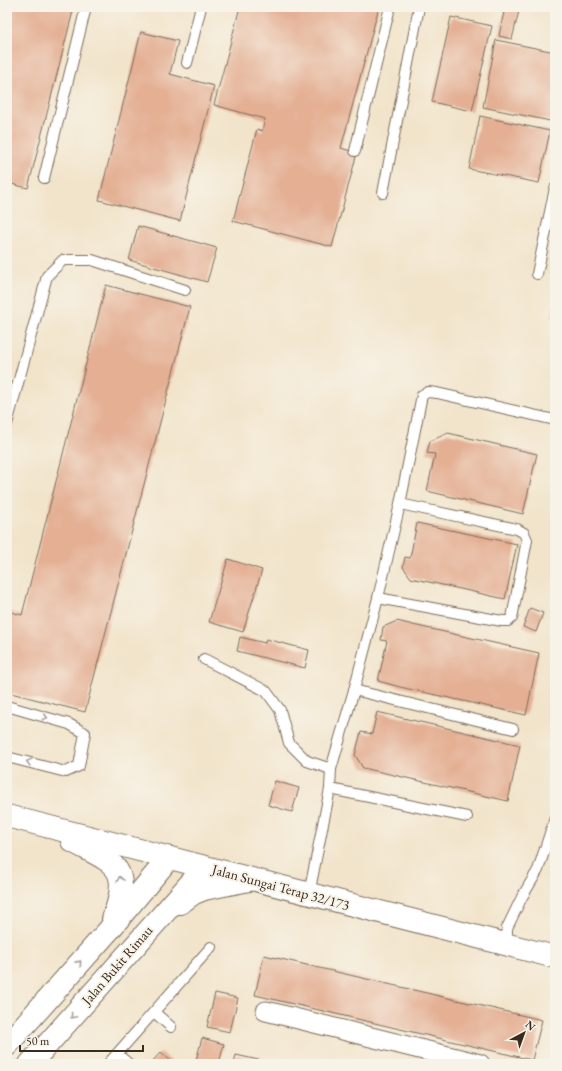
<svg xmlns="http://www.w3.org/2000/svg" width="562" height="1071" font-family="'EB Garamond',serif">
<rect width="100%" height="100%" fill="#f7f3e8"/>
<filter id="ink" filterUnits="userSpaceOnUse"><feTurbulence type="fractalNoise" baseFrequency=".025" numOctaves="2"/><feDisplacementMap in="SourceGraphic" scale="8" xChannelSelector="R" yChannelSelector="G"/><feConvolveMatrix kernelMatrix="1 2 1 2 8 2 1 2 1" color-interpolation-filters="sRGB"/></filter>
<filter id="wash" filterUnits="userSpaceOnUse"><feTurbulence type="fractalNoise" baseFrequency=".012" numOctaves="4" result="noise"/><feDisplacementMap in="SourceGraphic" scale="16" xChannelSelector="R" yChannelSelector="G"/><feGaussianBlur stdDeviation="0.9" result="paint"/><feColorMatrix in="noise" values="0 0 0 0 0 0 0 0 0 0 0 0 0 0 0 0 0 1.4 0 .05"/><feComposite in="paint" operator="in"/></filter>
<g filter="url(#wash)">
<rect width="100%" height="100%" fill="#f2e4cb"/>
<g id="blocks">
<!-- building -->
<g fill="#e4af93">
<path d="M7,7H74L28,188L7,183Z"/>
<path d="M240,7H379L341,148L357,153L332,247L233,221L257,129L262,131L265,119L214,105Z"/>
<path d="M505,7H520L512,39L499,36Z"/>
<path d="M451,17L492,26L472,111L432,102Z"/>
<path d="M141,32L178,41L170,74L214,86L180,221L99,200Z"/>
<path d="M496,40L555,52V122L483,107Z"/>
<path d="M480,116L550,131L539,183L469,169Z"/>
<path d="M138,226L217,248L207,282L129,260Z"/>
<path d="M106,285L190,307L85,712L7,692V611L22,615Z"/>
<path d="M554,306H555V318L552,317Z"/>
<path d="M448,433L537,454L523,514L427,491L435,454L427,453L430,441Z"/>
<path d="M417,523L517,544L505,599L411,578L403,567L405,557L410,558Z"/>
<path d="M228,559L262,570L243,632L209,622Z"/>
<path d="M530,608L543,613L536,632L523,627Z"/>
<path d="M397,621L413,625L539,653L526,715L400,687L378,681L387,641L381,640L383,627Z"/>
<path d="M240,637L265,643L266,639L309,650L305,668L237,651Z"/>
<path d="M377,712L520,745L508,801L363,768L355,755L361,732L372,734Z"/>
<path d="M275,781L299,788L292,812L268,805Z"/>
<path d="M264,955L542,1020L532,1060L255,995Z"/>
<path d="M215,993L238,998L230,1032L207,1027Z"/>
<path d="M202,1038L224,1044L219,1064H195Z"/>
<path d="M161,1052L174,1064H150Z"/>
<path d="M236,1055L272,1063V1064H234Z"/>
</g>
</g>
</g>
<g filter="url(#ink)">
<use href="#blocks" fill-opacity="0" stroke="#7b6b5b" stroke-width="1"/>
<g fill="none" stroke-linecap="round" stroke-linejoin="round">
<!-- service casing -->
<g stroke="#7b6b5b" stroke-width="12">
<g id="service">
<path d="M187,63L201,7"/>
<path d="M355,151L390,7"/>
<path d="M44,178L86,7"/>
<path d="M383,193L419,7"/>
<path d="M537,274L555,188"/>
<path d="M7,424L47,276L63,260H92L185,290"/>
<path d="M378,598L502,621H508L512,618L527,540L524,533L517,529L400,504"/>
<path d="M204,659L266,691L280,710L289,743L307,761L331,769"/>
<path d="M354,690L513,729"/>
<path d="M7,706L69,724L85,733L79,766L66,772L7,757"/>
<path d="M330,789L467,817"/>
<path d="M309,894L330,789L331,769L354,690L378,598L400,504L422,395L428,392L437,393L555,420"/>
<path d="M507,945V928L522,897L538,870L555,818"/>
<path d="M154,1012L171,1027"/>
<path d="M117,1054L129,1064"/>
<path d="M108,1064L211,947"/>
</g>
</g>
<!-- minor casing -->
<g stroke="#7b6b5b" stroke-width="21">
<path id="minor" d="M266,1011L480,1064"/>
</g>
<!-- tertiary casing -->
<g stroke="#7b6b5b" stroke-width="24">
<g id="tertiary">
<path d="M7,816L555,957"/>
<path d="M72,841C114,864 133,865 113,919"/>
<path d="M180,903L194,893L204,889L249,880"/>
<path d="M7,1045L109,930L169,858"/>
<path d="M30,1064L205,867"/>
</g>
</g>
<!-- service -->
<use href="#service" stroke="#fff" stroke-width="10"/>
<!-- minor -->
<use href="#minor" stroke="#fff" stroke-width="19"/>
<!-- tertiary -->
<use href="#tertiary" stroke="#fff" stroke-width="22"/>
</g>
<!-- one-way arrows -->
<defs><path id="oneway-chevron" d="M-2-3.5L2.5 0L-2 3.5" fill="none" stroke-width="1.6" stroke-linecap="round" stroke-linejoin="round"/></defs>
<g stroke="#a79f9a">
<use href="#oneway-chevron" transform="translate(45 717) rotate(16)"/>
<use href="#oneway-chevron" transform="translate(29 762) rotate(-165)"/>
<use href="#oneway-chevron" transform="translate(120 879) rotate(-103)"/>
<use href="#oneway-chevron" transform="translate(79 963) rotate(-48)"/>
<use href="#oneway-chevron" transform="translate(73 1016) rotate(131)"/>
</g>
</g>
<g text-anchor="middle" dominant-baseline="central" stroke-width="4" stroke-linejoin="round" paint-order="stroke">
<!-- street labels -->
<g font-size="14" fill="#3b2a1e" stroke="#f7f3e8">
<text transform="translate(281 887) rotate(15)">Jalan Sungai Terap 32/173</text>
<text transform="translate(117 965) rotate(-49)">Jalan Bukit Rimau</text>
</g>
</g>
<!-- margin -->
<rect width="562" height="1071" fill="none" stroke="#f7f3e8" stroke-width="24"/>
<!-- north arrow -->
<g transform="translate(524 1033) rotate(41)" stroke="#f7f3e8" stroke-width="3" paint-order="stroke">
<path d="M0-3L7 15L0 10L-7 15Z" fill="#3b2a1e"/>
<text y="-6" font-size="11" font-weight="bold" text-anchor="middle" fill="#3b2a1e">N</text>
</g>
<!-- scale -->
<path d="M20 1045v6h123v-6" fill="none" stroke="#3b2a1e" stroke-width="2"/>
<text x="26" y="1045" font-size="12" fill="#3b2a1e" stroke="#f7f3e8" stroke-width="3" paint-order="stroke">50 m</text>
</svg>
